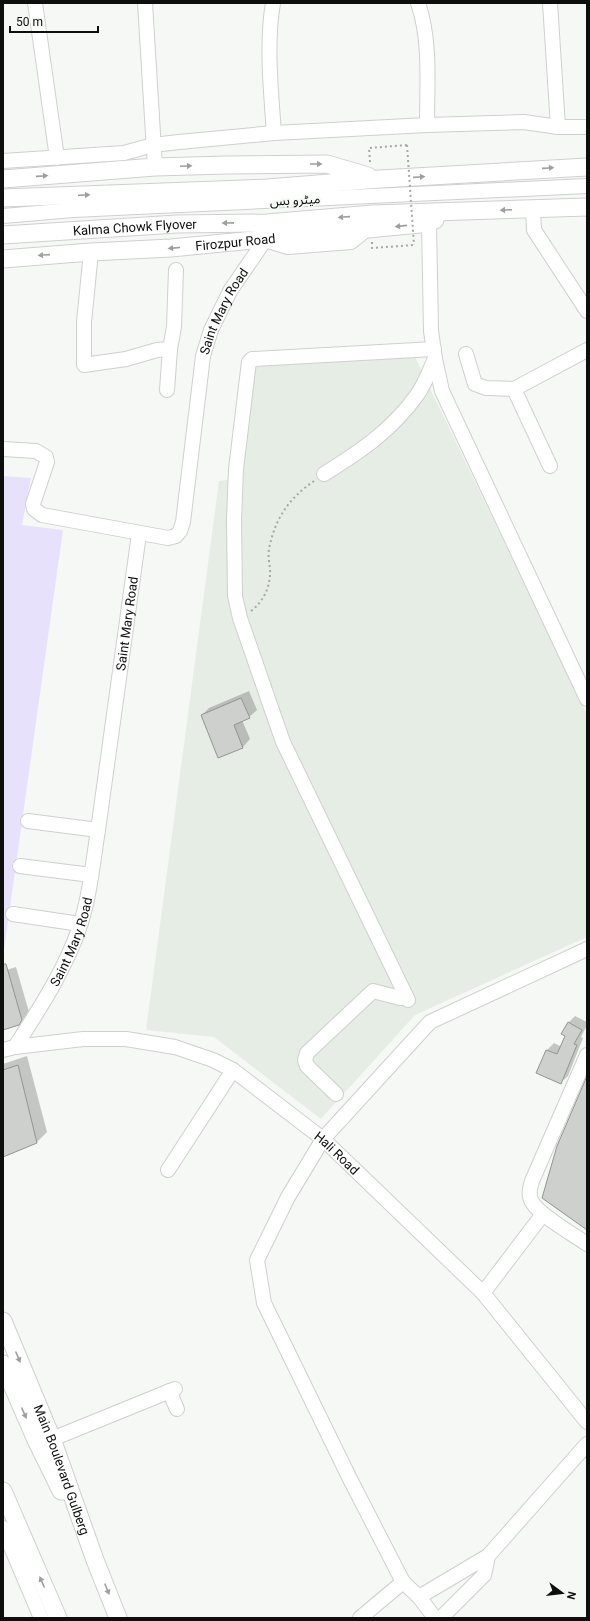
<svg xmlns="http://www.w3.org/2000/svg" width="590" height="1621" font-family="Roboto,'Noto Sans Arabic',sans-serif">
<rect width="100%" height="100%" fill="#f6f8f6"/>
<!-- built -->
<path fill="#e6ede5" d="M413,353L587,714V937L415,1015L321,1119L214,1037L146,1030L219,481L240,478L254,362Z"/>
<!-- green -->
<path fill="#e7e1fc" d="M3,476L31,478L22,525L63,530L3,957Z"/>
<!-- shadow -->
<g fill="#0003">
<path d="M249,691L257,710L249,717L242,720L250,739L243,747L219,757L202,715L209,708Z"/>
<path d="M16,967L29,1012L19,1024L3,1029V971Z"/>
<path d="M575,1016L587,1022V1025L581,1037L583,1038L568,1076L561,1082L537,1072L547,1050L554,1043L562,1047L566,1035L568,1023Z"/>
<path d="M27,1056L47,1132L37,1142L3,1156V1064Z"/>
</g>
<!-- building -->
<g fill="#ced0ce" stroke="#939593">
<path d="M241,698L250,718L234,725L243,748L218,758L201,715Z"/>
<path d="M3,964H6L22,1020L19,1025L3,1030Z"/>
<path d="M568,1022L582,1030L574,1044L577,1045L561,1084L536,1073L546,1050L557,1054L565,1036L561,1034Z"/>
<path d="M18,1065L37,1143L3,1157V1070Z"/>
<path d="M587,1076V1230L542,1198L557,1146Z"/>
</g>
<g fill="none" stroke-linecap="round" stroke-linejoin="round">
<!-- minor casing -->
<g stroke="#ced0ce" stroke-width="16">
<g id="minor">
<path d="M35,3L57,158"/>
<path d="M145,3L155,167"/>
<path d="M273,3C266,43 271,92 274,133"/>
<path d="M418,3C431,41 427,84 427,125"/>
<path d="M550,3L558,127"/>
<path d="M3,161L124,153L153,145L179,142L274,133L427,125L524,122L558,127H587"/>
<path d="M533,209L534,230L587,311"/>
<path d="M3,216L73,210L587,186"/>
<path d="M429,222L431,331L435,359L442,391L587,699"/>
<path d="M91,252L84,322V365L126,359L157,350L170,349L174,327L176,270"/>
<path d="M466,354L475,384L486,388L514,389L587,350"/>
<path d="M514,389L550,466"/>
<path d="M167,390L170,349"/>
<path id="s1" d="M3,449L36,451L46,457L47,462L33,504L34,509L42,515L168,538L176,536L180,531L183,522L203,356L211,330L230,291L265,240L288,247L351,242L366,230"/>
<path d="M324,474C361,451 392,430 417,395C425,384 429,371 435,359"/>
<path d="M28,821L98,830"/>
<path d="M20,866L91,875"/>
<path d="M13,914L80,924"/>
<path d="M408,1000L283,742L240,618L235,596L234,520L236,469L248,370L249,362L252,359L434,349"/>
<path id="s2" d="M15,1047C40,1008 65,970 80,926C90,895 93,862 98,830L139,534"/>
<path id="s3" d="M3,1050L15,1047L83,1039H126L175,1047L213,1060L233,1070L323,1139L483,1293L587,1422"/>
<path d="M587,1055L532,1181C530,1188 528,1195 532,1202C540,1216 573,1234 587,1244"/>
<path d="M336,1094L307,1066L305,1060L307,1053L373,991L400,998L406,996"/>
<path d="M168,1170L233,1070"/>
<path d="M483,1293L543,1214"/>
<path d="M169,1391L177,1409"/>
<path d="M52,1439L175,1389"/>
<path d="M3,1528L41,1618"/>
<path d="M419,1597L488,1556L587,1444"/>
<path d="M360,1618L403,1582"/>
<path d="M435,1618L419,1597L403,1582L350,1479L264,1303L257,1260L288,1197L323,1139L430,1022L587,949"/>
<path d="M441,1618L484,1575L488,1556"/>
</g>
</g>
<!-- major casing -->
<g stroke="#ced0ce" stroke-width="19">
<g id="major">
<path d="M3,179L155,167L227,165L327,164L368,176"/>
<path d="M3,198L267,188L380,179L587,167"/>
<path id="s4" d="M3,235L177,224L267,223L373,214L587,207"/>
<path id="s5" d="M3,259L91,252L171,248L420,224L435,220"/>
<path id="s6" d="M3,1321L52,1439L95,1560L118,1618"/>
<path d="M3,1364L36,1440L61,1491"/>
<path d="M3,1491L58,1618"/>
</g>
</g>
<!-- path -->
<g stroke="#a6a7a6" stroke-width="2" stroke-dasharray="2 3" stroke-linecap="butt">
<path d="M370,162L369,148L407,145"/>
<path d="M372,242V248L414,245"/>
<path d="M251,611C265,600 271,585 270,568C269,562 268,555 269,549C275,519 288,499 314,481"/>
</g>
<!-- minor -->
<use href="#minor" stroke="#fff" stroke-width="14"/>
<!-- major -->
<use href="#major" stroke="#fff" stroke-width="17"/>
<!-- path-bridge -->
<path stroke="#a6a7a6" stroke-width="2" stroke-dasharray="2 3" stroke-linecap="butt" d="M407,145L414,245"/>
</g>
<!-- one-way arrows -->
<defs><path id="oneway-solid" d="M-6-.8H1V-3.2L6.5 0L1 3.2V.8H-6Z"/></defs>
<g fill="#9f9f9f">
<use href="#oneway-solid" transform="translate(316 164)"/>
<use href="#oneway-solid" transform="translate(186 166) rotate(-2)"/>
<use href="#oneway-solid" transform="translate(548 168) rotate(-4)"/>
<use href="#oneway-solid" transform="translate(42 176) rotate(-4)"/>
<use href="#oneway-solid" transform="translate(419 177) rotate(-4)"/>
<use href="#oneway-solid" transform="translate(84 195) rotate(-2)"/>
<use href="#oneway-solid" transform="translate(506 210) rotate(177)"/>
<use href="#oneway-solid" transform="translate(344 217) rotate(176)"/>
<use href="#oneway-solid" transform="translate(228 223) rotate(179)"/>
<use href="#oneway-solid" transform="translate(401 226) rotate(174)"/>
<use href="#oneway-solid" transform="translate(174 248) rotate(175)"/>
<use href="#oneway-solid" transform="translate(44 255) rotate(176)"/>
<use href="#oneway-solid" transform="translate(18 1357) rotate(67)"/>
<use href="#oneway-solid" transform="translate(24 1413) rotate(66)"/>
<use href="#oneway-solid" transform="translate(42 1582) rotate(-114)"/>
<use href="#oneway-solid" transform="translate(107 1589) rotate(68)"/>
</g>
<g text-anchor="middle" dominant-baseline="central" stroke-width="4" stroke-linejoin="round" paint-order="stroke">
<!-- street labels -->
<g font-size="13" fill="#0e0e0e" stroke="#f6f8f6">
<text transform="translate(295 200) rotate(-3)">میٹرو بس</text>
<text stroke="none"><textPath href="#s4" startOffset="132">Kalma Chowk Flyover</textPath></text>
<text stroke="none"><textPath href="#s5" startOffset="233">Firozpur Road</textPath></text>
<text stroke="none"><textPath href="#s1" startOffset="478">Saint Mary Road</textPath></text>
<text stroke="none"><textPath href="#s2" startOffset="444">Saint Mary Road</textPath></text>
<text stroke="none"><textPath href="#s2" startOffset="120">Saint Mary Road</textPath></text>
<text stroke="none"><textPath href="#s3" startOffset="369">Hali Road</textPath></text>
<text stroke="none"><textPath href="#s6" startOffset="160">Main Boulevard Gulberg</textPath></text>
</g>
</g>
<!-- border -->
<rect width="590" height="1621" fill="none" stroke="#0e0e0e" stroke-width="8"/>
<!-- north arrow -->
<g transform="translate(562 1593) rotate(105)" stroke="#f6f8f6" stroke-width="3" paint-order="stroke">
<path d="M0-3L7 15L0 10L-7 15Z" fill="#0e0e0e"/>
<text y="-6" font-size="11" font-weight="bold" text-anchor="middle" fill="#0e0e0e">N</text>
</g>
<!-- scale -->
<path d="M10 26v6h88v-6" fill="none" stroke="#0e0e0e" stroke-width="2"/>
<text x="16" y="26" font-size="12" fill="#0e0e0e" stroke="#f6f8f6" stroke-width="3" paint-order="stroke">50 m</text>
</svg>
